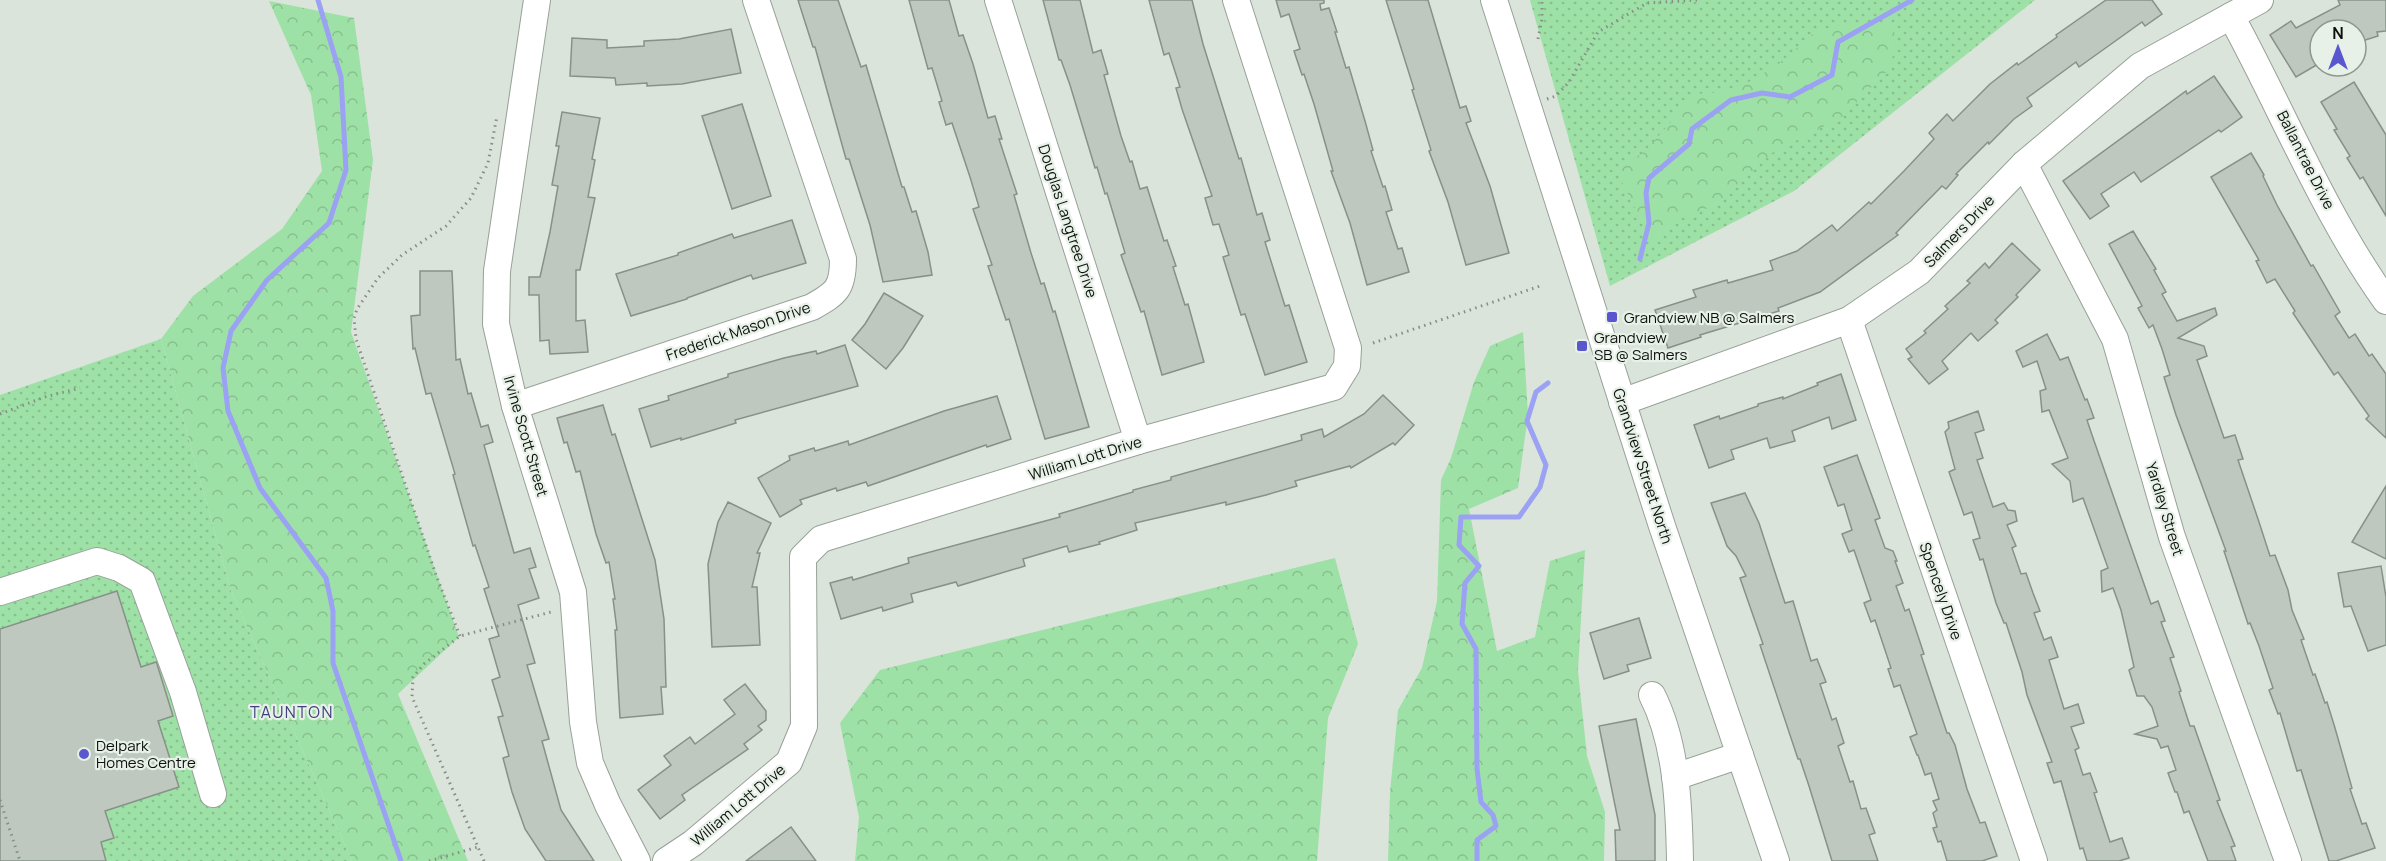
<svg xmlns="http://www.w3.org/2000/svg" width="2386" height="861" font-family="Manrope,sans-serif">
<defs>
<pattern id="green-dots" width="8" height="8" patternUnits="userSpaceOnUse" patternTransform="scale(1.5)"><rect width="8" height="8" fill="#9ee1a6"/><path d="M2 2h.1M6 6h.1" fill="none" stroke="#87c08e" stroke-width="1.8" stroke-linecap="round"/></pattern>
<pattern id="forest-crowns" width="20" height="18" patternUnits="userSpaceOnUse" patternTransform="scale(1.5)"><rect width="20" height="18" fill="#9ee1a6"/><path d="M2 6a3 3 0 1 1 6 0M12 15a3 3 0 1 1 6 0" fill="none" stroke="#87c08e"/></pattern>
</defs>
<rect width="100%" height="100%" fill="#dae4da"/>
<!-- green -->
<g fill="url(#green-dots)">
<path d="M1530,0H2035L1794,191L1610,286Z"/>
<path d="M161,339L231,591L352,861H0V395Z"/>
</g>
<!-- forest -->
<g fill="url(#forest-crowns)">
<path d="M269,1L354,18L373,160L351,332L459,637L398,694L468,861H352L231,591L161,339L193,296L282,229L322,171L311,95Z"/>
<path d="M1892,25L1895,41L1891,67L1842,117L1772,153L1714,206L1679,218L1654,246L1616,170L1644,152L1696,94L1733,91L1776,66L1814,33L1836,26Z"/>
<path d="M1523,332L1528,415L1518,488L1469,509L1497,651L1535,637L1550,561L1585,550L1578,671L1587,756L1605,812L1604,861H1388L1390,792L1398,710L1422,668L1437,601L1441,480L1451,458L1474,382L1490,346Z"/>
<path d="M1335,558L1358,644L1328,718L1317,861H855L859,817L840,723L880,670Z"/>
</g>
<g fill="none" stroke-linecap="round" stroke-linejoin="round">
<!-- stream -->
<g stroke="#9ba1f3" stroke-width="5">
<path d="M318,0L341,77L346,170L329,223L267,280L231,331L223,368L228,411L260,488L326,578L333,611V663L401,861"/>
<path d="M1640,259L1649,223L1646,193L1649,178L1689,144L1692,129L1731,100L1762,93L1790,97L1832,75L1838,42L1912,0"/>
<path d="M1477,861V840L1496,826L1493,815L1481,802L1477,769L1476,649L1462,624L1465,583L1479,566L1459,545L1461,517H1519L1540,487L1546,465L1527,421L1536,392L1548,383"/>
</g>
</g>
<!-- building -->
<g fill="#bec8be" stroke="#879188" stroke-width="1.5">
<path d="M798,0H838L861,67L866,65L902,187H904L912,212L916,211L928,252L932,275L883,282L870,225L849,159H846L815,47H813Z"/>
<path d="M909,0H949L959,36L963,35L973,64L988,118L995,116L1002,139H999L1017,194L1014,195L1031,253L1041,284L1044,283L1053,312L1055,311L1089,427L1045,439L1009,319L1006,320L988,266L992,265L973,209L979,207L970,177L952,123L946,125L939,102L942,101L932,68L928,69Z"/>
<path d="M1043,0H1080L1093,53L1101,50L1108,74L1104,75L1121,136L1130,162L1132,161L1140,189L1147,187L1164,241L1167,240L1176,266L1173,267L1185,305L1188,304L1204,362L1162,375L1144,311L1141,312L1121,255L1125,253L1107,193L1105,194L1097,167L1095,168L1070,85L1061,60H1059Z"/>
<path d="M1149,0H1192L1203,44L1239,159L1241,158L1257,215L1262,213L1270,240L1265,242L1285,306L1289,305L1307,362L1265,375L1245,314L1241,315L1223,257L1229,255L1219,224L1213,225L1205,198L1212,196L1182,109L1176,88L1180,87L1169,53L1164,55Z"/>
<path d="M1276,0H1324V3L1320,4L1321,10L1329,8L1337,32H1335L1346,68L1349,67L1365,121L1373,150L1371,151L1383,187L1385,186L1392,210L1386,212L1398,249L1402,248L1409,272L1367,285L1350,223L1331,171H1333L1314,104L1304,74L1302,75L1294,51L1300,49L1289,14L1281,17Z"/>
<path d="M1386,0H1428L1460,108L1466,106L1471,121L1466,123L1490,186L1509,253L1466,265L1448,202L1429,151L1431,150L1412,90L1414,89Z"/>
<path d="M2106,0H2152L2162,14L2145,26L2142,22L2079,67L2076,62L2027,98L2032,106L2014,119L1989,144L1988,142L1956,174L1958,175L1946,189L1942,186L1896,233L1898,235L1820,292L1778,308L1779,311L1700,335L1701,337L1668,348L1655,310L1696,297L1693,290L1727,280L1728,283L1773,270L1770,261L1797,251L1832,225L1837,231L1869,202L1871,204L1904,171L1934,139L1929,133L1947,114L1953,121L1990,84L2017,63L2018,65L2057,37L2056,35Z"/>
<path d="M2338,0H2386V31L2377,32L2378,36L2356,43V30H2320V63L2296,77L2270,35L2291,21L2296,28L2340,5Z"/>
<path d="M731,29L741,73L682,84L647,86V83L616,85L615,78L570,76L572,38L607,40V48L644,46V41L679,39Z"/>
<path d="M2214,76L2242,117L2221,132L2219,130L2141,182L2134,172L2101,194L2109,206L2090,219L2063,181L2186,91L2187,94Z"/>
<path d="M2354,82L2386,135V216L2363,177L2360,179L2347,158L2350,156L2334,130L2337,129L2321,102Z"/>
<path d="M742,104L771,196L732,209L702,116Z"/>
<path d="M562,112L600,118L592,159L595,160L588,197L595,198L580,270H576V321L585,320L588,352L550,354L549,340L540,341L539,295H529V277H540L550,232L558,186L552,185L559,146H556Z"/>
<path d="M2251,153L2264,175L2263,176L2277,205L2311,266L2313,265L2340,312L2335,316L2349,338L2355,334L2369,356L2372,354L2386,374V438L2366,419L2369,416L2338,372L2334,375L2293,313L2295,311L2275,279L2267,283L2256,261L2259,260L2211,177Z"/>
<path d="M792,220L806,263L753,279L751,275L687,298V299L631,316L616,274L678,255V253L732,234L734,238Z"/>
<path d="M2133,231L2156,269L2154,270L2166,292L2162,294L2177,321L2215,308L2217,315L2178,338L2204,346L2207,356L2197,360L2224,438L2235,435L2243,459L2238,460L2259,522L2270,556L2275,555L2288,590L2292,610L2304,639L2301,640L2313,675L2315,674L2325,703L2327,702L2335,728L2352,788L2350,789L2362,824L2366,823L2375,848L2336,861H2329L2301,770L2297,771L2280,713L2278,714L2269,690L2273,688L2259,646L2250,623L2248,624L2224,551H2226L2176,415L2164,377L2170,375L2162,349L2153,325L2149,328L2138,308L2142,306L2109,244Z"/>
<path d="M2012,243L2040,270L2016,295L2018,297L1995,320L1998,323L1978,341L1971,333L1942,361L1948,369L1929,384L1908,359L1912,357L1906,349L1926,333L1924,331L1948,309L1945,306L1970,283L1967,281L1985,263L1989,268Z"/>
<path d="M420,271H452L456,360L460,359L468,394L471,393L481,427L488,425L493,442L484,445L514,553L530,548L536,567L529,569L539,598L518,605L535,663L527,665L549,739L542,741L561,810L594,861H546L525,829L512,792L503,758L509,756L498,717L503,716L492,680L500,677L489,639L499,636L484,589L489,587L475,545L473,546L453,475L455,474L431,393L426,394L415,348L413,349L411,316L420,315Z"/>
<path d="M884,293L923,316L903,348L886,369L852,340L865,324Z"/>
<path d="M2047,334L2060,360L2068,357L2085,400L2087,399L2094,418L2087,420L2092,435L2151,604L2158,601L2165,621L2161,622L2174,657L2170,658L2181,691L2179,692L2190,726H2194L2220,800L2217,801L2235,846L2231,847L2236,861H2208L2189,811L2184,813L2177,792H2175L2168,773L2176,770L2168,746L2161,748L2157,739L2135,734L2158,726L2152,707L2144,696H2137L2129,670L2134,667L2121,610L2113,588L2102,592L2101,571L2108,568L2083,498L2073,502L2070,481L2052,464L2068,458L2049,410L2042,412L2040,391L2046,389L2037,361L2023,367L2016,351Z"/>
<path d="M845,345L858,386L735,420L736,423L681,440V438L651,447L639,409L669,400L668,396L728,377V374L784,358L816,351L817,354Z"/>
<path d="M1841,374L1856,420L1832,429L1829,417L1792,431L1795,441L1770,448L1767,438L1731,450L1734,459L1709,468L1694,425L1719,416L1720,419L1758,406V404L1783,397V399L1818,385L1817,383Z"/>
<path d="M1383,395L1414,425L1395,445L1393,443L1351,468L1350,466L1295,481L1297,486L1266,495L1226,505V502L1135,523L1137,530L1099,542L1100,544L1069,552L1067,546L1023,559L1025,566L958,586L956,582L911,594L913,602L883,611L882,607L841,619L830,583L852,577L853,580L909,563L908,558L1060,517L1059,514L1133,492V490L1171,480V477L1302,440L1301,435L1322,429L1324,437L1364,414Z"/>
<path d="M997,396L1011,439L987,447L986,445L868,486L866,482L837,491L836,488L800,500L802,504L780,517L758,478L790,460L789,456L814,448L815,451L848,441L849,445L944,411Z"/>
<path d="M603,405L612,435L615,434L655,560L664,619L666,687H661L663,714L620,718L615,630H617L613,599H615L609,562L606,563L596,534L580,471L576,472L567,442L564,443L557,418Z"/>
<path d="M1978,411L1984,430L1975,433L1983,458L1977,460L1993,507L2004,503L2008,510L2015,511L2017,521L2007,525L2016,546L2012,548L2021,574L2026,573L2033,593L2040,611L2034,613L2044,640L2051,637L2058,657L2049,660L2064,709L2078,704L2084,723L2071,727L2079,748L2075,750L2083,775L2090,773L2097,792L2094,793L2110,842L2122,838L2129,858L2119,861H2087L2083,848L2080,849L2061,781L2054,783L2047,763L2052,762L2027,695L2022,672L2006,623H2004L1996,603L1983,559L1980,560L1973,540L1980,538L1972,512L1964,515L1949,472L1955,469L1945,432L1949,428L1948,422Z"/>
<path d="M1857,455L1880,518L1875,520L1885,548L1893,551L1897,561H1895L1903,583L1896,586L1905,611L1909,609L1924,654L1921,655L1947,733H1949L1955,745L1967,789L1980,823L1985,822L1997,856L1982,861H1947L1941,841L1938,842L1933,828L1937,827L1933,813L1937,810L1933,801L1939,799L1931,773L1925,775L1918,755H1917L1910,737L1917,734L1900,685L1894,687L1888,669L1891,668L1875,620L1871,622L1864,603L1871,600L1854,550L1849,552L1842,534L1852,530L1844,504L1838,506L1824,467Z"/>
<path d="M2386,486V559L2352,542Z"/>
<path d="M1745,493L1759,523L1785,603L1793,601L1811,661L1817,659L1826,682L1820,684L1832,720L1836,718L1844,743L1838,746L1850,782L1853,781L1861,809L1866,808L1875,833L1869,835L1878,861H1832L1809,786L1800,759H1798L1760,645L1763,644L1740,578L1746,576L1736,556L1727,546L1711,503Z"/>
<path d="M728,502L771,523L757,553H760L752,587H757L760,645L712,647L708,564L718,522Z"/>
<path d="M2381,566L2386,597V645L2368,651L2351,606L2344,607L2338,573Z"/>
<path d="M117,591L141,667L156,662L157,664L173,716L158,721L179,787L105,811L114,838L101,842L106,861H0V629Z"/>
<path d="M1639,618L1651,658L1627,665L1629,671L1604,679L1590,633Z"/>
<path d="M745,684L766,711V720L758,726L762,730L744,744L748,749L682,795L685,800L660,819L638,790L671,765L664,756L690,737L695,744L735,714L724,700Z"/>
<path d="M1636,719L1655,815V861H1616L1615,830H1620L1599,726Z"/>
<path d="M791,827L816,861H746Z"/>
</g>
<g fill="none" stroke-linecap="round" stroke-linejoin="round">
<!-- minor casing -->
<g stroke="#97a198" stroke-width="28">
<g id="minor">
<path d="M537,0L497,271L496,324L515,406L573,592L583,722L590,763L608,805L637,861"/>
<path d="M998,0L1138,441"/>
<path d="M1494,0L1662,526L1776,861"/>
<path d="M2231,16C2283,111 2323,213 2386,301"/>
<path d="M2024,164L2115,339L2172,537L2288,861"/>
<path d="M1849,320L2034,861"/>
<path d="M1622,402L1849,320L1919,272L2024,164L2140,66L2260,0"/>
<path d="M515,406L812,307C837,293 843,288 843,259L756,0"/>
<path d="M0,592L97,561L119,568L142,581L183,692L213,794"/>
<path d="M1652,695C1677,744 1679,807 1680,861"/>
<path d="M1675,777L1740,755"/>
<path d="M666,861L693,843L789,762L804,726L803,557L821,539L1138,441L1334,387L1347,366L1348,348L1236,0"/>
</g>
</g>
<!-- path -->
<g stroke="#878e87" stroke-width="3" stroke-dasharray="1.5 4.5" stroke-linecap="butt">
<path d="M1538,39L1542,19V0"/>
<path d="M1547,99L1556,96L1569,82L1598,32L1647,3L1697,0"/>
<path d="M1373,343L1543,285"/>
<path d="M0,414L45,397L80,388"/>
<path d="M460,636L436,575L356,339L354,318L357,309L378,278L402,255L446,226L471,198L488,163L497,116"/>
<path d="M0,800L20,861"/>
<path d="M429,861L478,847"/>
<path d="M484,861L412,697L413,677L424,664L460,636L555,611"/>
</g>
<!-- minor -->
<use href="#minor" stroke="#fff" stroke-width="26"/>
</g>
<!-- markers -->
<g fill="#5a56ce" stroke="#e7f1e7" stroke-width="2">
<rect x="1606" y="311" width="12" height="12" rx="3"/>
<rect x="1576" y="340" width="12" height="12" rx="3"/>
<circle cx="84" cy="754" r="6"/>
</g>
<g text-anchor="middle" dominant-baseline="central" stroke-width="4.5" stroke-linejoin="round" paint-order="stroke">
<!-- street labels -->
<g font-size="15" fill="#0c0f0c" stroke="#e7f1e7">
<text transform="translate(2306 160) rotate(63)">Ballantrae Drive</text>
<text transform="translate(1068 221) rotate(72)">Douglas Langtree Drive</text>
<text transform="translate(1959 231) rotate(-46)">Salmers Drive</text>
<text transform="translate(738 331) rotate(-19)">Frederick Mason Drive</text>
<text transform="translate(526 436) rotate(74)">Irvine Scott Street</text>
<text transform="translate(1085 458) rotate(-17)">William Lott Drive</text>
<text transform="translate(1643 466) rotate(72)">Grandview Street North</text>
<text transform="translate(2165 509) rotate(73)">Yardley Street</text>
<text transform="translate(1941 591) rotate(71)">Spencely Drive</text>
<text transform="translate(738 805) rotate(-40)">William Lott Drive</text>
</g>
<!-- poi labels -->
<g font-size="15" fill="#0c0f0c" stroke="#e7f1e7" text-anchor="start">
<text x="1624" y="317">Grandview NB @ Salmers</text>
<text x="1594" y="337">Grandview<tspan x="1594" dy="17">SB @ Salmers</tspan></text>
<text x="96" y="745">Delpark<tspan x="96" dy="17">Homes Centre</tspan></text>
</g>
<!-- neighbourhood labels -->
<g font-size="16" letter-spacing="1.5" fill="#40427e" stroke="#e7f1e7">
<text x="292" y="712">TAUNTON</text>
</g>
</g>
<!-- north arrow -->
<g transform="translate(2338 48)"><circle r="28" fill="#e7f1e7" stroke="#8f978f" stroke-width="1.5"/>
<path d="M0-4.5L10 22L0 15L-10 22Z" fill="#5a56ce"/>
<text y="-9" font-size="16" font-weight="bold" text-anchor="middle" fill="#0c0f0c">N</text>
</g>
</svg>
